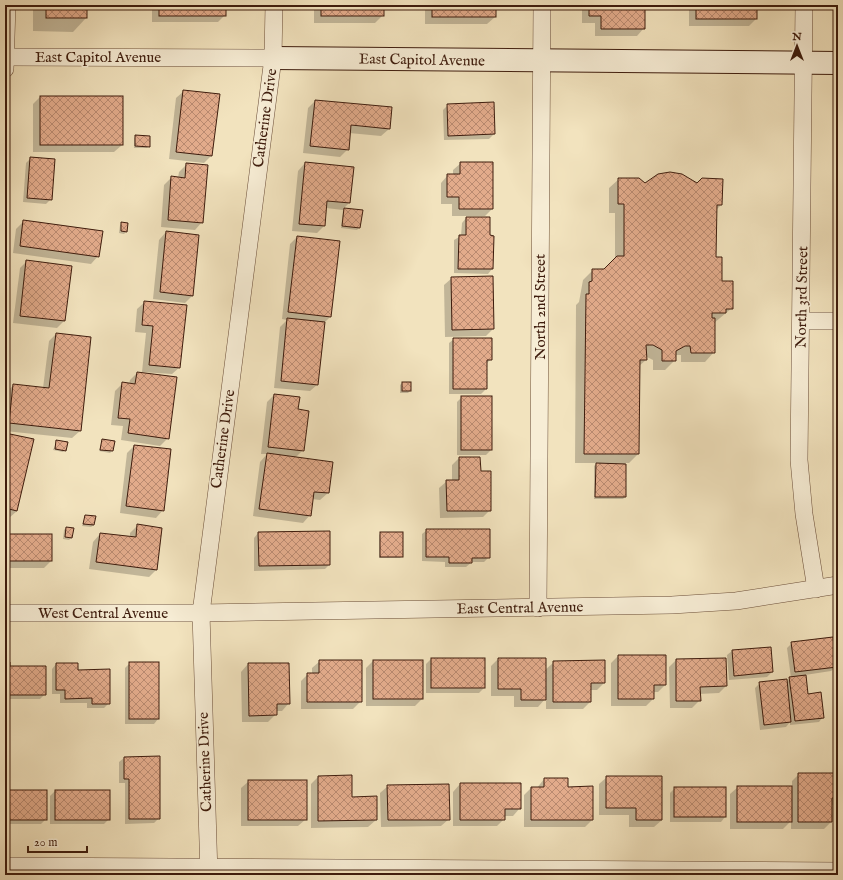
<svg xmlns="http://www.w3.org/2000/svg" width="843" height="880" font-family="'IM FELL English',serif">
<defs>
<pattern id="building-cross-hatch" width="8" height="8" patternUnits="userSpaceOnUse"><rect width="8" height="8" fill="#e2ab8b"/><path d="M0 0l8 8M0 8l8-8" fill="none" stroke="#b98a70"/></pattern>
</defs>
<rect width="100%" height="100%" fill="#f2e3be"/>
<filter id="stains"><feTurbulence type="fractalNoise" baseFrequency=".005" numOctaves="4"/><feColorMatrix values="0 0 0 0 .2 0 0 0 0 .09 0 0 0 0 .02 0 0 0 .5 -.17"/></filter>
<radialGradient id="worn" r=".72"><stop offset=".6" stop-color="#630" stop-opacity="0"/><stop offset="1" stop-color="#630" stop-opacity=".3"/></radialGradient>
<!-- shadow -->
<g fill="#0003">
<path d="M33,5H86V18L73,32L33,31Z"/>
<path d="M152,5H225V15L218,22H152Z"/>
<path d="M314,5H383V15L375,23H314Z"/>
<path d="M425,5H495V17L487,24H425Z"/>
<path d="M582,5H644V28L637,36H595V23H582Z"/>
<path d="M689,5H756V19L749,26H689Z"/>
<path d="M184,91L211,156L204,163L169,159L176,98Z"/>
<path d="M40,97H122V145L114,152H33V104Z"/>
<path d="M315,101L389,129L381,136L349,133L348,149L340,157L303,153L308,108Z"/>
<path d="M448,105L494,134L489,139L444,140L443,110Z"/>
<path d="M136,136L149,146L147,148H134V138Z"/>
<path d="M31,158L51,199L46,204L23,202L26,163Z"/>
<path d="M305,163L349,203L343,209L361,211L359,228L357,230L341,228L343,210L326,208L324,226L317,233L292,231L298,171Z"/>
<path d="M461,163L492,209L485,216H452V204H441V183L448,175H453V170Z"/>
<path d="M186,165L202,222L195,230L161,227L164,185L172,177L178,178L179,172Z"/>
<path d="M619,179L645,184L721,205L715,211V258L721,282L732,308L714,323V352L705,362H681V355H675V360L665,370H653V360L645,356L646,360L639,366L638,454L629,463H625V497L623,499H594V466L597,463H575L576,305L579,302L583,280L593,270H604L615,260V213H609V188Z"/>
<path d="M466,218L489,236L493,237L492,269L488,274L454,273V240L461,236L462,223Z"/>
<path d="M24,221L98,256L91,264L13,253L16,229Z"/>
<path d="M122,223L126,232L124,234L119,233L120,225Z"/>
<path d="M166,232L192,296L185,303L153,299L159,240Z"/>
<path d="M297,237L330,317L324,323L318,384L310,391L274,388L280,327L287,320L282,319L290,244Z"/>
<path d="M27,261L64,321L57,328L13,323L20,268Z"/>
<path d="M492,277L493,329L486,336L445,337L444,285L452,278Z"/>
<path d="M145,302L180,367L172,374L142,372L146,333L135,332L137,309Z"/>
<path d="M56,334L90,338L80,431L72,438L5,431L6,392L14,385L43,388L49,341Z"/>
<path d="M454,339L491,359L486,364V389L481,394H449V343Z"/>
<path d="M137,373L168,438L160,446L121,440L123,426L111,425L115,391L123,383L129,384L130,380Z"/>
<path d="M402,383H410V391L408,393H400V385Z"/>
<path d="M274,395L303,450L295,458L332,463L328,493L320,500L312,499L310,515L303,523L253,516L260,462L267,454H261L267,402Z"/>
<path d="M462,397L491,450L486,455H457V402Z"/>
<path d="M5,434L17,511L9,518L5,517Z"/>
<path d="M102,440L112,451L110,453L99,451Z"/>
<path d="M57,441L65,450L63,452L53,450Z"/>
<path d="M134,446L163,510L156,518L120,513L127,453Z"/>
<path d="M459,458L480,473L490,510L483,517L440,518L439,488L447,481H452V465Z"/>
<path d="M85,516L94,525L91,527L82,526Z"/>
<path d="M138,525L156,570L149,577L89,569L93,542L100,534L130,538V533Z"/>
<path d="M66,528L71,538L69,540L63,539L64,530Z"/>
<path d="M427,530L489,557L484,562H472L466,567H445V562L422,561V534Z"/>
<path d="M258,533L329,565L325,569L254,571V538Z"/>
<path d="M381,533L402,556L400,558H379V535Z"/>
<path d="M5,535L51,561L44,568H5Z"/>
<path d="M838,641V661L836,643Z"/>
<path d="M792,643L836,667L831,671L805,675L808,695L823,717L819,722L790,725V722L786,727L760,730L755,688L760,683L786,682L791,678L787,648Z"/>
<path d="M732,651L772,672L767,677L729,680L727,655Z"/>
<path d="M618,656L665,685L658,692H653V699L646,706H611V663Z"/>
<path d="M431,659L484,688L479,693H426V664Z"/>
<path d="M498,659L545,670L554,662L604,683L597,690H590V702L583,709H546V698L538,707H514V696H491V666Z"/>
<path d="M725,659L726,686L719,693L699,694L700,700L692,708H670L669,667L676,660Z"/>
<path d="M320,661L361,701L353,709H301V681L308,674H312V668Z"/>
<path d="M373,661H422V699L415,706H366V668Z"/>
<path d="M5,663L9,667L45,694L40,699H5Z"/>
<path d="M130,663L158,719L154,724H125V668Z"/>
<path d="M56,664L77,671L109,703L104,708H87V703H60V694H52V669Z"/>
<path d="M248,664L289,703L282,711H276V714L268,722H242L241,672Z"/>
<path d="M159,757V818L154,823L125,824V783H119V762L124,758Z"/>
<path d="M799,774H838V805H831V822L824,829H791V821L783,829H730V794L738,787H792V781Z"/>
<path d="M318,777L351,798L376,820L368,827L311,828V784Z"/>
<path d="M607,777L662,820L654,827H629V815H599V784Z"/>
<path d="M544,779L567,788L592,820L585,827H524V795L531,788H537Z"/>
<path d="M249,781L306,819L298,826H241V788Z"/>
<path d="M460,784L520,808L513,816H504V819L497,826H453V792Z"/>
<path d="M388,786L449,819L441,826L381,827L380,793Z"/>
<path d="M675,788L725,817L721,822H670V793Z"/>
<path d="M5,791L46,819L41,824H5Z"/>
<path d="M55,791L109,819L104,824H50V796Z"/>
</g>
<!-- building -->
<g fill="url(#building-cross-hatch)" stroke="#3e1c0d">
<rect x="46" y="5" width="41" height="13"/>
<rect x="159" y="5" width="67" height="11"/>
<rect x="321" y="5" width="63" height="11"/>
<rect x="432" y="5" width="64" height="12"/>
<path d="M589,5H645V29H601V16H589Z"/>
<rect x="696" y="5" width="61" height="14"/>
<path d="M183,90L220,94L212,156L176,152Z"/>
<rect x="40" y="96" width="83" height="49"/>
<path d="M315,100L392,107L390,129L351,125L349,150L310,146Z"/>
<path d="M494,102L495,134L448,136L447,104Z"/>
<path d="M135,135L150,136V147L135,146Z"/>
<path d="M30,157L55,159L52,200L27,198Z"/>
<path d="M305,162L354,167L350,203L327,201L325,226L299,224Z"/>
<path d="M460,162H493V209H459V197H447V174H460Z"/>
<path d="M186,163L208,165L203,223L168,220L171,176L185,178Z"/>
<path d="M670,172L682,174L697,183L702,178L723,179L722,205H717L716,257H722V281H733V309H726V313H712V318H715V353H691L690,346H685L676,351V361H662V350L653,345H646L647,360H640L639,454H584L586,294H589V282L592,281V269H604L617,256H624V204H618V178H639L645,183L658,174Z"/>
<path d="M344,208L363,210L360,228L342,226Z"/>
<path d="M466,217H490V235L494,236L493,269H458L459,235H466Z"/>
<path d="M23,220L103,231L99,257L20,246Z"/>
<path d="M121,222L128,223L127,232L121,231Z"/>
<path d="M166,231L199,235L193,296L160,292Z"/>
<path d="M297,236L340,241L331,317L288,312Z"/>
<path d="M26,260L72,266L65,321L20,316Z"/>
<path d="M493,276L494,329L452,330L451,277Z"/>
<path d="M144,301L187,305L180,368L149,365L153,326L142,325Z"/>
<path d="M287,318L325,322L318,385L281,381Z"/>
<path d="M56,333L91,337L81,431L9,423L13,384L49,388Z"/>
<path d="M453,338H492V360H487V389H453Z"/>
<path d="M137,372L177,377L169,439L128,433L130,419L118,418L122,382L135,384Z"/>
<rect x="402" y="382" width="9" height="9"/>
<path d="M274,394L300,397L298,409L309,411L304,451L268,447Z"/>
<rect x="461" y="396" width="31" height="54"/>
<path d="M5,433L34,439L17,511L5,508Z"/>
<path d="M102,439L115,441L113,451L100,450Z"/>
<path d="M56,440L68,442L66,451L55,449Z"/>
<path d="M134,445L171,449L164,511L126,506Z"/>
<path d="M267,453L333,462L329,493L314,492L311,516L259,509Z"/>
<path d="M459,457H480L481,471H491V511H447L446,480H459Z"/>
<path d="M596,463L626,464V497H595Z"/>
<path d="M85,515L96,516L94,525L83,524Z"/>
<path d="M137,524L162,528L157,570L96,562L100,533L136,537Z"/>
<path d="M66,527L74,528L72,538L65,537Z"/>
<path d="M426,529H490V558H472V563H449V557H426Z"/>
<path d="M330,531V565L259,566L258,532Z"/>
<rect x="380" y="532" width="23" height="25"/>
<rect x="5" y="534" width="47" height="27"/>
<path d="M833,637L837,667L795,672L791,642Z"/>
<path d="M771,647L773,672L734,676L732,650Z"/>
<path d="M618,655H666V685H654V699H618Z"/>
<rect x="431" y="658" width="54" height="30"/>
<path d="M498,658H546V700H521V689H498Z"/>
<path d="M726,658L727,686L700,687L701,701H676V659Z"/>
<path d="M319,660H362V702H307V673H319Z"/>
<rect x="373" y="660" width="50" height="39"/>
<path d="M605,660V683H591V702H553V661Z"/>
<path d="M5,662H10V666H46V695H5Z"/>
<rect x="129" y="662" width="30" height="57"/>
<path d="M56,663H78V670L110,669V704H92V698L65,699V690H56Z"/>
<path d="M248,663H289L290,704H277V715L249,716Z"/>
<path d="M806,675L808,694L821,692L824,718L795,721L789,677Z"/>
<path d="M787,679L791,722L764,725L759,682Z"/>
<path d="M160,756V819H129V779H124V757Z"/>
<path d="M798,773H838V798H832V822H798Z"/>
<path d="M352,775V797L377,796V820L318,821V776Z"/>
<path d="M606,776H662V820H636V808H606Z"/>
<path d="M544,778H568V787L593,786V820H531V787H544Z"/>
<rect x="248" y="780" width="59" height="40"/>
<path d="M460,783H521V809H505V820H460Z"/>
<path d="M449,784L450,820H388L387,785Z"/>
<rect x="737" y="786" width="55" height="36"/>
<rect x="674" y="787" width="52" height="30"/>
<rect x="5" y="790" width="42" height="30"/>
<rect x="55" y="790" width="55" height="30"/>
</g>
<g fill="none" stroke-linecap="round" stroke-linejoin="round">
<!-- street casing -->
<g stroke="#6b4e39" stroke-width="18">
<g id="street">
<path d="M804,5L799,460L804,514L816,589"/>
<path d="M6,57L273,58"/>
<path d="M5,69L7,5"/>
<path d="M801,321H838"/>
<path d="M538,608L542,5"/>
<path d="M5,613H201L672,605L736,601L838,585"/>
<path d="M5,866L838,871"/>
<path d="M209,875L201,613L273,58L274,5"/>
</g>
</g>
<!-- secondary casing -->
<g stroke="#3e1c0d" stroke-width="24">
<path id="secondary" d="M273,58L838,63"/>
</g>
<!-- street -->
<use href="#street" stroke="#f7edd5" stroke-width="17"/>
<!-- secondary -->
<use href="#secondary" stroke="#f7edd5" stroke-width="22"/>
</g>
<g text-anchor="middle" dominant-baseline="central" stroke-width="3" stroke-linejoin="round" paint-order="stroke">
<!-- street labels -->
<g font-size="15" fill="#3e1c0d" stroke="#f7edd5">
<text x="98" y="57">East Capitol Avenue</text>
<text transform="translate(422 60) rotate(1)">East Capitol Avenue</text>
<text transform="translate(265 118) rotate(-82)">Catherine Drive</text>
<text transform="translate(802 297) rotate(-89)">North 3rd Street</text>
<text transform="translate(540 307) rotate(-90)">North 2nd Street</text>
<text transform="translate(223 439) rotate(-82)">Catherine Drive</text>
<text transform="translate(520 608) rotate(-1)">East Central Avenue</text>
<text x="103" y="613">West Central Avenue</text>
<text transform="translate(205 762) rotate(-92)">Catherine Drive</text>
</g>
</g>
<!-- margin -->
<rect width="843" height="880" fill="none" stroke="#f2e3be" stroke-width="20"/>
<rect x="6" y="6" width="831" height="868" fill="none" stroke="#3e1c0d" stroke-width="2"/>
<rect x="10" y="10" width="823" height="860" fill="none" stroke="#3e1c0d"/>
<!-- north arrow -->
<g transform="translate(797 46)" stroke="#f7edd5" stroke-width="3" paint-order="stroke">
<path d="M0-3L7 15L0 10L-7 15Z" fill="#3e1c0d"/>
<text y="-6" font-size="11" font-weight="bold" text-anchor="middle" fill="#3e1c0d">N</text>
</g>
<!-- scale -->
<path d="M28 846v6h59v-6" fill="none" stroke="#3e1c0d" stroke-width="2"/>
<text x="34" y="846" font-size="12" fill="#3e1c0d" stroke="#f7edd5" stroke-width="3" paint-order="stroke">20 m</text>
<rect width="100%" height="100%" filter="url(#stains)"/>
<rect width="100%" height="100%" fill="url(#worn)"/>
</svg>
